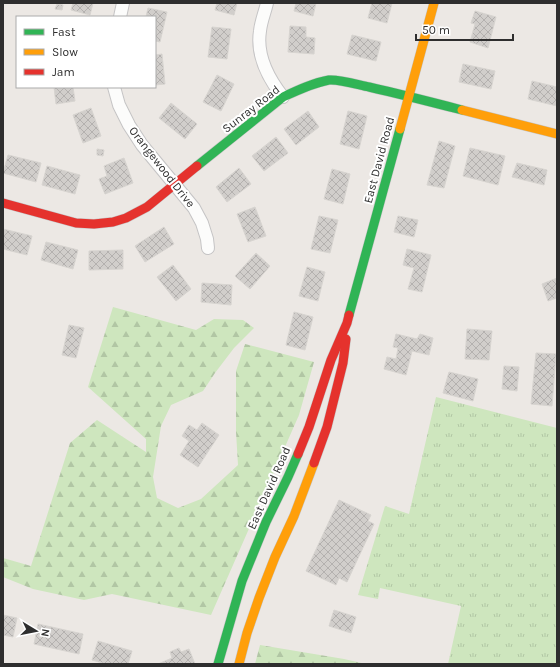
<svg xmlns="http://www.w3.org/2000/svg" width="560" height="667" font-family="Karla,sans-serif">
<defs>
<pattern id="grass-tufts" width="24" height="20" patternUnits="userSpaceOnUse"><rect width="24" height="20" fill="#cee6be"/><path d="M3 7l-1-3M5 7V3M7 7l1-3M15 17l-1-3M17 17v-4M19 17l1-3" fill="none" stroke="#b1c6a4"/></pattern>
<pattern id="forest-firs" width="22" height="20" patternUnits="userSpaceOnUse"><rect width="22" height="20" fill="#cee6be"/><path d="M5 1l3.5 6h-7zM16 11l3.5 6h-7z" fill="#b1c6a4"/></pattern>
<pattern id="building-cross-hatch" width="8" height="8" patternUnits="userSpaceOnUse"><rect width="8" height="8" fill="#d1cecb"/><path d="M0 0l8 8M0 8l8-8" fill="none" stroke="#b4b1af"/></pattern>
</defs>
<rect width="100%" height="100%" fill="#ece8e4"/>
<!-- grass -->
<path fill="url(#grass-tufts)" d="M436,397L557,428V664H448L461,606L380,588L378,599L358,595L385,506L409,514Z"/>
<!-- forest -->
<g fill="url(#forest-firs)">
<path d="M113,307L196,330L214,319L243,320L254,328L234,348L215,373L203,391L171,405L161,426L153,477L157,498L178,508L201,499L238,465L236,432V371L245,344L314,362L299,415L211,615L112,594L84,600L33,589L3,577V558L31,566L70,443L97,420L146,452V439L88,387Z"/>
<path d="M260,645L344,659L366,664H255Z"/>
</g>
<!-- building -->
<g fill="url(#building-cross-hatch)" stroke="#d7d4d0">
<path d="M73,3H93L90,15L71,10Z"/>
<path d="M217,3H237L234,15L215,10Z"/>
<path d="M296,3H316L313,16L294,11Z"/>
<path d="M372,3H392L387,23L368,18Z"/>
<path d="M57,4L63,5L62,10L55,9Z"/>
<path d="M148,8L167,12L160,42L155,41V17H146Z"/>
<path d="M475,11L496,17L488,48L470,42L475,24L471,23Z"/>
<path d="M290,26L306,27V37L315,38L314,54L288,52Z"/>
<path d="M212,27L231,29L227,59L208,57Z"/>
<path d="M352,35L381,42L376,61L347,54Z"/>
<path d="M162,54L165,84L155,85V55Z"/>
<path d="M463,64L495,71L491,89L459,82Z"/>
<path d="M217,75L234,84L221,111L203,102Z"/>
<path d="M532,81L557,87V106L528,99Z"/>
<path d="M54,87H73L75,101L56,104Z"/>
<path d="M171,103L197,124L185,139L159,118Z"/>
<path d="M91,108L101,136L83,143L73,115Z"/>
<path d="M308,111L319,127L296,145L284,129Z"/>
<path d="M348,111L367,116L359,149L340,144Z"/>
<path d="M276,137L288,153L264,171L252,156Z"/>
<path d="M439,141L455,146L444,188L427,185Z"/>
<path d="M470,148L505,156L498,185L463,176Z"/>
<path d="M97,149L104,150L103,156L97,155Z"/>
<path d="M8,155L41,163L36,182L3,173Z"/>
<path d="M124,158L133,183L105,194L99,179L107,176L104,166Z"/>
<path d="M517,163L547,170L544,185L512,177Z"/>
<path d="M47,166L80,175L75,194L42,185Z"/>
<path d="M239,168L251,184L227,202L216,187Z"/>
<path d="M332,169L350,174L343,204L324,199Z"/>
<path d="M255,207L266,236L248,242L237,214Z"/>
<path d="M319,216L338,220L330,253L311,249Z"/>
<path d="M398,216L418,220L414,237L394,232Z"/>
<path d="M164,227L174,244L145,262L135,246Z"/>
<path d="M3,229L32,236L27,255L3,249Z"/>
<path d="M46,242L78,250L73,269L41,260Z"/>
<path d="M407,249L431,255L422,292L408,289L414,268L403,265Z"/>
<path d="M123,250V269L89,270V251Z"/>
<path d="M256,253L270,266L250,289L235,276Z"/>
<path d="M173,265L191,289L176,301L157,277Z"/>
<path d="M307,267L325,272L318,301L299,296Z"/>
<path d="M557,278V298L548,301L542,284Z"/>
<path d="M202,283L232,285L231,305L201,302Z"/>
<path d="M294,312L313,317L305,350L286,345Z"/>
<path d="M69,325L84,328L76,358L62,355Z"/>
<path d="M467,329L492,331L489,360L465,359Z"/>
<path d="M396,334L417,339L420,334L433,338L429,355L412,351L406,375L384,369L387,357L396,359L398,348L393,347Z"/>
<path d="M536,353L556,354L552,406L531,404Z"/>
<path d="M504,366L519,367L517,391L502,389Z"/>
<path d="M449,372L478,379L473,401L443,393Z"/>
<path d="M202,423L219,435L198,467L180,455L189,441L182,436L189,425L197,430Z"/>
<path d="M339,500L371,515L368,521L374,524L347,582L339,578L336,585L306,571Z"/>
<path d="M334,610L356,617L351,633L329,626Z"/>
<path d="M3,615L17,618L13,637L3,635Z"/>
<path d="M38,624L83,634L79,654L34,644Z"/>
<path d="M98,641L132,651L128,664H106L92,660Z"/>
<path d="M179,648L181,652L189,649L195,664H158L172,658L170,652Z"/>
</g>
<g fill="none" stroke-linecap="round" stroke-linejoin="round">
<!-- street casing -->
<g stroke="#c5c4c5" stroke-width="14">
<g id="street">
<path d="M267,3C265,12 261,21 260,31C256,56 268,78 283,97"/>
<path d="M120,17L123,3"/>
<path d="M114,87L119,105L129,125L142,145L194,208L202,223L207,239L208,248"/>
</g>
</g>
<!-- fast casing -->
<g stroke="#c5c4c5" stroke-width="10">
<g id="fast">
<path d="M197,166L283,97C298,90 313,83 329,80C339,79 359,85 369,87C400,94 431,102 462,110"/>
<path d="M349,315L400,129"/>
<path d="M218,664L242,581L266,522L288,477L298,454"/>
</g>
</g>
<!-- slow casing -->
<g stroke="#c5c4c5" stroke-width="10">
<g id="slow">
<path d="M462,110L557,134"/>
<path d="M400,129L434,3"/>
<path d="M239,664L247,633L259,598L275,557L294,516L314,463"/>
</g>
</g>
<!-- jam casing -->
<g stroke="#c5c4c5" stroke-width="10">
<g id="jam">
<path d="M3,203L76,223L94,224L113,222L126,218L147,207L197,166"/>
<path d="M298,454L309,427L331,360L347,323L349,315"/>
<path d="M314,463L327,427L343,363L346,339"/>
</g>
</g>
<!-- street -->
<use href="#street" stroke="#fcfcfb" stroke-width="12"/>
<!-- fast -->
<use href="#fast" stroke="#30b455" stroke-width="9"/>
<!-- slow -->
<use href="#slow" stroke="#ff9f0a" stroke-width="9"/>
<!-- jam -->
<use href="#jam" stroke="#e5322d" stroke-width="9"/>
</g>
<g text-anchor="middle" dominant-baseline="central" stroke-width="4" stroke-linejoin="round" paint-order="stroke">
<!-- street labels -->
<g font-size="12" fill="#2e2e2e" stroke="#fff">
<text transform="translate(251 109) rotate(-38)">Sunray Road</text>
<text transform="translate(379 160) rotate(-75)">East David Road</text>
<text transform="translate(162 167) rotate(52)">Orangewood Drive</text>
<text transform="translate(269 488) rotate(-66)">East David Road</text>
</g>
</g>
<!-- border -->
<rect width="560" height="667" fill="none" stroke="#2e2e2e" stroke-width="8"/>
<!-- legend -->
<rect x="16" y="16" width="140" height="72" fill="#ffffff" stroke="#ababab"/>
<rect x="24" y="29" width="20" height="6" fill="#30b455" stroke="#ababab"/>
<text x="52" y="36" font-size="12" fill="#2e2e2e">Fast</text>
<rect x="24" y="49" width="20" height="6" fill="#ff9f0a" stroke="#ababab"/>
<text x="52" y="56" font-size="12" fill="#2e2e2e">Slow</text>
<rect x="24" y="69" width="20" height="6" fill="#e5322d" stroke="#ababab"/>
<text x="52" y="76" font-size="12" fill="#2e2e2e">Jam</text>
<!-- north arrow -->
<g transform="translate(36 631) rotate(100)" stroke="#ffffff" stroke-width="3" paint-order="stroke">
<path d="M0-3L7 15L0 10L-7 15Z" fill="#2e2e2e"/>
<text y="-6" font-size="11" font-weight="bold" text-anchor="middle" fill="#2e2e2e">N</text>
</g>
<!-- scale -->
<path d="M416 34v6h97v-6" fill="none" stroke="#2e2e2e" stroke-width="2"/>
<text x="422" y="34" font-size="12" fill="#2e2e2e" stroke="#ffffff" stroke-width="3" paint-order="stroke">50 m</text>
</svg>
